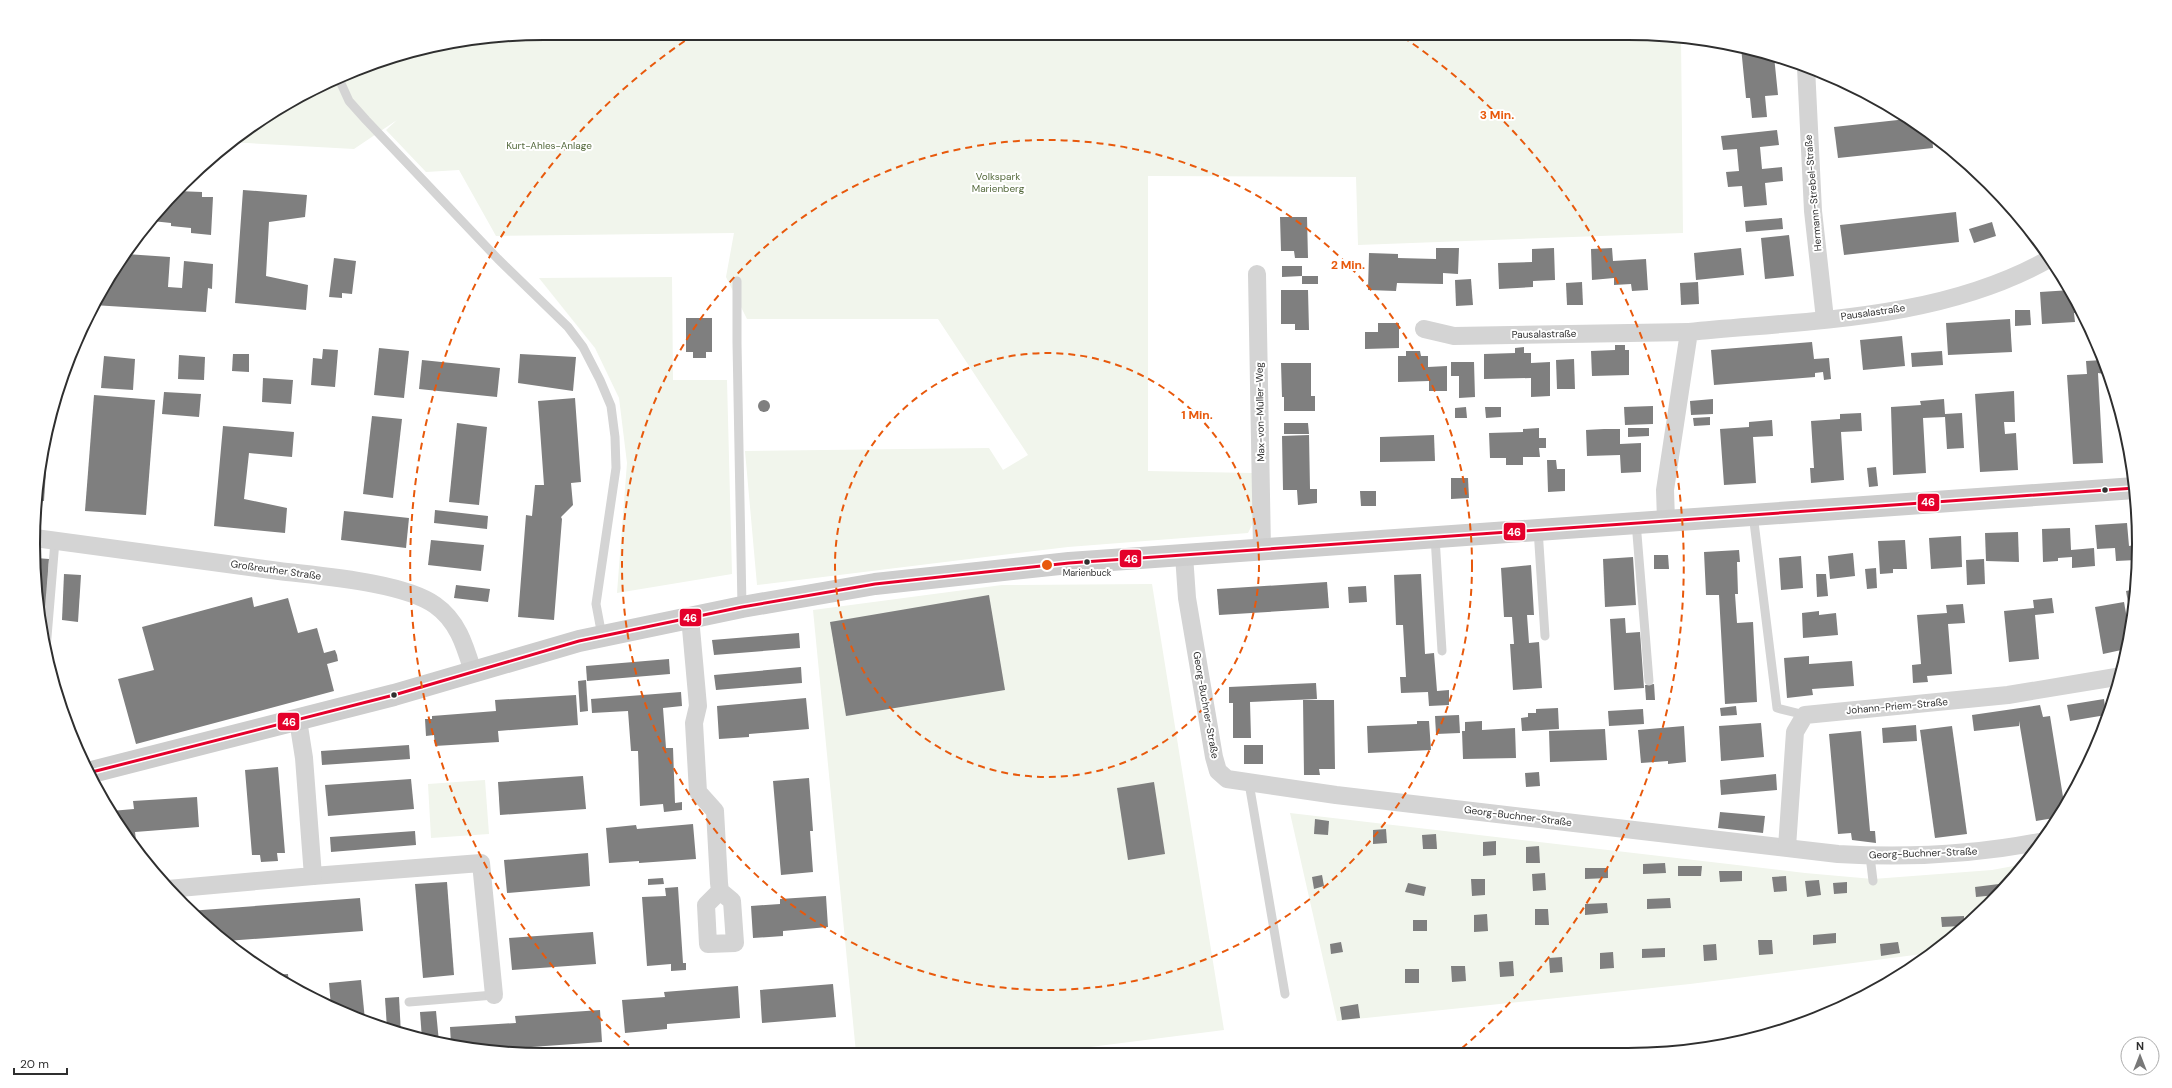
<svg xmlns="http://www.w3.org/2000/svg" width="2172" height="1088" font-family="'DM Sans',sans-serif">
<rect width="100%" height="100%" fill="#fff"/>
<!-- green -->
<g fill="#f1f5ec">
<path d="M544,33L1661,34L1681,37L1683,233L1358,245L1356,177L1148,176V471L1253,473V523L1248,533L1068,547L757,585L745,451L989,448L1003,470L1028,455L938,319H747L726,277L734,233L496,236L459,170L426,172L386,130L397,120L354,149L229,142L289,101L380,60L445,43Z"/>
<path d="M672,277L673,380H727L732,574L617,593L627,463L619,398L595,348L539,278Z"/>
<path d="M1152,584L1224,1030L1051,1052L856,1053L813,610L1002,585Z"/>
<path d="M485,780L489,834L431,838L428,784Z"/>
<path d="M1290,813L1805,873L1873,879L1992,870L2024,864L2012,881L1930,953L1690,984L1337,1021Z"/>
</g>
<!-- building -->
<g fill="#7f7f7f">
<path d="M1741,47L1760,50L1774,56L1778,95L1765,96L1767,117L1752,118L1750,98H1746Z"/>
<path d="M1907,119L1932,134L1933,148L1838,158L1834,127Z"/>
<path d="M1777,130L1779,145L1760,147L1762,169L1782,167L1783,181L1765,183L1767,205L1744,207L1742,186L1728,187L1726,172L1739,171L1737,149L1723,150L1721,136Z"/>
<path d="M243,190L307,195L305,217L269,222L266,276L308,285L306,310L235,303Z"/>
<path d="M177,191L202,192V197H213L211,235L191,233V228L171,226V223L152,221L153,217L160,207Z"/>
<path d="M1956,212L1959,242L1844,255L1840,225Z"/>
<path d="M1280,217H1307L1308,258H1295L1294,251H1281Z"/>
<path d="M1782,218L1783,229L1746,232L1745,221Z"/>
<path d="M1992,222L1996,236L1974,243L1969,229Z"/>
<path d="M1789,235L1794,276L1765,279L1761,238Z"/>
<path d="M1436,248H1459L1458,274L1443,273V284L1397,283L1396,291L1368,290L1369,253L1398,254V258L1436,259Z"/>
<path d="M1554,248L1555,280L1533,281V287L1499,289L1498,263L1532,262V249Z"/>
<path d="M1612,248L1613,261L1646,259L1648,290L1632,291L1631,284L1614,285V278L1592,280L1591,249Z"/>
<path d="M1741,248L1744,275L1696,280L1694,253Z"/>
<path d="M126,254L170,257L168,287L182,288L184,261L213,264L212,289L208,288L206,312L93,305L102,288Z"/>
<path d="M334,258L356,261L352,294L342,293V298L329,297Z"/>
<path d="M1282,266H1302V276L1282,277Z"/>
<rect x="1302" y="276" width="16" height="8"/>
<path d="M1471,279L1473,305L1456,306L1455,280Z"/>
<path d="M1582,282L1583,305H1567L1566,283Z"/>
<path d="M1698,282L1699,304L1681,305L1680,283Z"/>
<path d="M1281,290H1308L1309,330H1295V324H1281Z"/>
<path d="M2071,290L2082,313H2074L2075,322L2042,324L2040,292Z"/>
<path d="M2015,310H2030L2031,325L2015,326Z"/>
<path d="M686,318H712V352H706V358H693V352H686Z"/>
<path d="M2010,319L2012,352L1948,355L1946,323Z"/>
<path d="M1378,323H1399V348L1365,349V332H1378Z"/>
<path d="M1902,336L1905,366L1863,370L1860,340Z"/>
<path d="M1812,342L1814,359L1829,358L1831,379L1824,380L1823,372L1815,373V377L1714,385L1711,350Z"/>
<path d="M1615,345H1625V350H1629V375L1592,376L1591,351L1615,350Z"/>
<path d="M1524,347V353H1531V363L1550,362V396L1531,397V378L1484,379V354L1515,353V348Z"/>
<path d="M379,348L409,351L404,398L374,395Z"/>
<path d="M323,349L338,350L335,387L311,385L313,358L322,359Z"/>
<path d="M1406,351H1420L1421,356H1428V367L1447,366V391H1429V381L1398,382V356H1406Z"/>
<path d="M1942,351L1943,365L1912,367L1911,353Z"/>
<path d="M233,354H249V372L232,371Z"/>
<path d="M520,354L576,357L573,391L518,383Z"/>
<path d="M179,355L205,357L204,380L178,379Z"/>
<path d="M104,356L135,359L133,390L101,388Z"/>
<path d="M1574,359L1575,389H1557L1556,360Z"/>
<path d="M422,360L500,368L497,397L419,389Z"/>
<path d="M2103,360L2110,375L2098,373L2103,463L2073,464L2067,375L2087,374L2086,361Z"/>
<path d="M1451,362H1474L1475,397L1459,398V376H1451Z"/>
<path d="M1281,363H1311V396H1315V411H1284V397H1282Z"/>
<path d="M263,378L293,380L291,404L262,402Z"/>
<path d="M2014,391L2015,422H2004L2005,434L2016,433L2018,470L1980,472L1975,394Z"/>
<path d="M164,392L201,394L199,417L162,414Z"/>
<path d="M94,395L155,400L146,515L85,511Z"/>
<path d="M575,398L581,482L571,483L573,505L561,517L562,519L554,620L518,617L526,515L532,516L535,485H544L538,401Z"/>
<path d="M1713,399V414L1691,415L1690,401Z"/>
<path d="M1944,399L1945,414L1962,413L1964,448L1947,449L1945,417L1923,418L1926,473L1893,475L1891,407L1921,405L1920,401Z"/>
<circle cx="764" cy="406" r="6"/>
<path d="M1653,406V424L1625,425L1624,407Z"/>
<path d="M1466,407L1467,418H1455V408Z"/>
<path d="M1485,407H1501V417L1486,418Z"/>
<path d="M1861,413L1862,431L1841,432L1844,480L1811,483L1810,468H1814L1811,421L1840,419V414Z"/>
<path d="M372,416L402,419L393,498L363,494Z"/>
<path d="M1710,417V425L1694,426L1693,418Z"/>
<path d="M51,419L50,435L46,434Z"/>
<path d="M1772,420L1773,436L1753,437L1756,483L1724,485L1720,429L1749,427V422Z"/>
<path d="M457,423L487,427L479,505L449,502Z"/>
<path d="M1284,423H1308L1309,434H1284Z"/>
<path d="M223,426L294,432L292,457L249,453L244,499L287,508L285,533L214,526Z"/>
<path d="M1539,428V438H1546V448H1539L1540,457H1523V465H1506V458H1490L1489,433L1523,432V429Z"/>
<path d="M1628,428H1649V436L1628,437Z"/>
<path d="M1604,429H1620V444L1641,443V472L1621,473L1620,455L1587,456L1586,430Z"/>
<path d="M1309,435L1310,489H1317V503L1298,505L1297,490H1283L1282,436Z"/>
<path d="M1434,435L1435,461L1380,462V437Z"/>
<path d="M1547,460H1556L1557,469H1565V491L1548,492Z"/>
<path d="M1876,467L1878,486L1869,487L1867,468Z"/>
<path d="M39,470L46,471L44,501H35Z"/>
<path d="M1451,478H1468L1469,498L1451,499Z"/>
<path d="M1360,491H1376V506H1361Z"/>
<path d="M435,510L488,516L487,529L434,523Z"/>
<path d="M344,511L409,518L406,548L341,540Z"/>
<path d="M2127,523L2129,546L2135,545L2136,560L2116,561L2115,548L2097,549L2095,525Z"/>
<path d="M2070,528L2071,550L2094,548L2095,566L2072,568V557L2058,558V561L2043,562L2042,529Z"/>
<path d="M2018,532L2019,562L1986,561L1985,533Z"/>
<path d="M1961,536L1962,567L1931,569L1929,538Z"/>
<path d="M431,540L484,545L481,571L428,565Z"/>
<path d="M1905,540L1907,569H1893V573L1880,574L1878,541Z"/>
<path d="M1739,550L1740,562H1737L1738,594H1735L1737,623L1753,622L1757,702L1725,704L1719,595H1706L1704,552Z"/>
<path d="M1853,553L1855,576L1830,579L1828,556Z"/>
<path d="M1654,555H1668L1669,569H1654Z"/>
<path d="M1801,556L1803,588L1781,590L1779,558Z"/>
<path d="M1633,557L1636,605L1605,607L1603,559Z"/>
<path d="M36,558L49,559L45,628H41L37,611Z"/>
<path d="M1984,559L1985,584L1967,585L1966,560Z"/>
<path d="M1531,565L1534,615H1527L1529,643L1539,642L1542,688L1513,690L1510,644H1514L1512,617H1504L1501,568Z"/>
<path d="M1876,568L1877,588L1867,589L1865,569Z"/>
<path d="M64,574L81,575L78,622L62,620Z"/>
<path d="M1421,574L1425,654L1434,653L1437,691L1449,690V705L1429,706L1428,692L1401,693L1400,677H1406L1403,625H1396L1394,575Z"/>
<path d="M1816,574H1826L1828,596L1817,597Z"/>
<path d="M1327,582L1329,608L1219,615L1217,589Z"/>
<path d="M456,585L490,589L488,602L454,598Z"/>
<path d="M1366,586L1367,602L1349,603L1348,587Z"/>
<path d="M2136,589L2133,607L2129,608L2126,591Z"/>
<path d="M989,595L1005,690L846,716L830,622Z"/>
<path d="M252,597L254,607L288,598L298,633L317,628L324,653L335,650L337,655L338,661L327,664L334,691L136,744L118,679L154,670L142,627Z"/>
<path d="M2052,598L2054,613L2035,615L2039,659L2009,662L2004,611L2034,608L2033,600Z"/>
<path d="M2124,602L2129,630L2126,649L2103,654L2095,607Z"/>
<path d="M1963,604L1965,623L1948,624L1952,674L1927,676L1928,682L1913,683L1912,665L1921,664L1917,615L1947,613L1946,605Z"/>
<path d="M1819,611V615L1836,613L1838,635L1803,638L1802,613Z"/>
<path d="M1625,618L1626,633L1640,632L1644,688L1614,690L1610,619Z"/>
<path d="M799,633L800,648L714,655L712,640Z"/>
<path d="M1809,656V664L1852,661L1854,686L1812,689L1813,695L1787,698L1784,658Z"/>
<path d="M669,659L670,674L587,681L586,666Z"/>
<path d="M801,667L802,683L716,690L714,675Z"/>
<path d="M586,680L588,711L580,712L578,681Z"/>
<path d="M1316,683L1317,699L1250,702L1251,738H1233V703H1229V687Z"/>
<path d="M1654,684L1655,700H1646L1645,685Z"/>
<path d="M681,692L682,706L663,708L666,748H673L675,803L682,802V810L664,812L663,804L640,806L638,751H631L628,711L592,713L591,699Z"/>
<path d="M576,695L578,725L498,731L499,742L435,746L434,735L426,736L425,719H432V716L496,711L495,700Z"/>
<path d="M806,698L809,729L749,734V737L719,739L717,706Z"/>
<path d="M2104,699L2106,715L2070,721L2067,705Z"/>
<path d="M1303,700H1334L1335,769H1319L1320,775H1304Z"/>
<path d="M2040,705L2043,717L2050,716L2064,803L2054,818L2036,821L2019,721V726L1974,731L1972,715Z"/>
<path d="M1736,706L1737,715L1721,716L1720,708Z"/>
<path d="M1558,708L1559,729L1522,731L1521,718L1528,717V713H1536V709Z"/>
<path d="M1643,709L1644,724L1609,726L1608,711Z"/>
<path d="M1459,715L1460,733L1436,734L1435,716Z"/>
<path d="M1417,721H1429L1431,750L1368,753L1367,726L1417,724Z"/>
<path d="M1482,721V730L1515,728L1516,758L1463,759L1462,731H1465V722Z"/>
<path d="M1761,723L1764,757L1721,761L1719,726Z"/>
<path d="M1916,725L1917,741L1883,743L1882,728Z"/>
<path d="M1684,726L1686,762L1668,764V761L1641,763L1638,730Z"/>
<path d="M1952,726L1967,834L1935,838L1920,730Z"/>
<path d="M1605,729L1607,760L1550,762L1549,731Z"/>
<path d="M1861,731L1870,831H1875L1876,843L1852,840L1851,833L1838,834L1829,734Z"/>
<path d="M409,745L410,759L322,765L321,751Z"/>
<rect x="1244" y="745" width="19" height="19"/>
<path d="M278,767L285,853H277L278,861L261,862L260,855H252L245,770Z"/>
<path d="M1539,772L1540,786L1526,787L1525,773Z"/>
<path d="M1776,774L1777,790L1721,795L1720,780Z"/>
<path d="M583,776L586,809L500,815L498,782Z"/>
<path d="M809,778L813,831H810L813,872L781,875L773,781Z"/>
<path d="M411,779L414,809L328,816L325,785Z"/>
<path d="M1154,782L1165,854L1128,860L1117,788Z"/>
<path d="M197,797L199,827L135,832L136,840L130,841L111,811L134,809L133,801Z"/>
<path d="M1720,812L1765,816L1763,833L1718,828Z"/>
<path d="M1315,819L1329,821L1328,835L1314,834Z"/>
<path d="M693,824L696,859L639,863V861L609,863L606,828L636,825L637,829Z"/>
<path d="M1386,829L1387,843L1373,844V830Z"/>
<path d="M415,831L416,845L331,852L330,837Z"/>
<path d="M1436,834L1437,849H1423L1422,835Z"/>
<path d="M1496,841V855L1483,856V842Z"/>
<path d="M1539,846L1540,863H1526V847Z"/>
<path d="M588,853L590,886L507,893L504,860Z"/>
<path d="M1665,863L1666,873L1643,874V864Z"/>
<path d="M1678,866H1702L1701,876H1678Z"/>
<path d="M1585,868H1608V878L1585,879Z"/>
<path d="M1719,871H1742V881L1720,882Z"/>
<path d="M1545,873L1546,890L1533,891L1532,874Z"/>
<path d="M1322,875L1324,886L1314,889L1312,877Z"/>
<path d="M1786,876L1787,891L1774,892L1772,877Z"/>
<path d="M663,878L664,884L648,885V879Z"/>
<path d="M1471,879H1485V895L1472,896Z"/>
<path d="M1819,880L1821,895L1807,897L1805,881Z"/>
<path d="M447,882L454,975L423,978L415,884Z"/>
<path d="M1847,882V893L1834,894L1833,883Z"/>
<path d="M1408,883L1426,887L1424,896L1405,892Z"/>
<path d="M1999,884L2000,892L1996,895L1976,897L1975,887Z"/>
<path d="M678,887L683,963H686V970L671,971V964L647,966L642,897L666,896L665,888Z"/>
<path d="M826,896L828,927L783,931V936L753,938L751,906L780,904V899Z"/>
<path d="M360,898L363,931L226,941L189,911Z"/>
<path d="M1670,898L1671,908L1647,909V899Z"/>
<path d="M1607,903L1608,913L1585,915V904Z"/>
<path d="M1535,909H1548L1549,925H1535Z"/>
<path d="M1487,914L1488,931L1474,932V915Z"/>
<path d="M1964,916V923L1961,926L1942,927L1941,917Z"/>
<rect x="1413" y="920" width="14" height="11"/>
<path d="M593,932L596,964L512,970L509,938Z"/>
<path d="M1836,933V943L1813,945V935Z"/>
<path d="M1758,940H1772L1773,954L1759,955Z"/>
<path d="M1341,942L1343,952L1331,954L1330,944Z"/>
<path d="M1898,942L1900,953L1881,956L1880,944Z"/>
<path d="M1716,944L1717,960L1704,961L1703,945Z"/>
<path d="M1665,948V957L1642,958V949Z"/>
<path d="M1613,952L1614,968L1600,969V953Z"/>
<path d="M1562,957L1563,972L1550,973L1549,958Z"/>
<path d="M1513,961L1514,976L1500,977L1499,962Z"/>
<path d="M1451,966H1465L1466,981L1452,982Z"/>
<rect x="1405" y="969" width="14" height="14"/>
<path d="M288,974L289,985L271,975Z"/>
<path d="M361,980L365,1020L331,1007L329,983Z"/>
<path d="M833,984L836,1017L762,1023L760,990Z"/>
<path d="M738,986L740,1018L667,1024V1029L625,1033L622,1000L665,997L664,992Z"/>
<path d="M399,997L401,1034L387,1028L385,998Z"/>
<path d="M1358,1004L1360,1018L1342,1020L1340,1007Z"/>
<path d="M600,1010L602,1042L517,1048L518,1054L451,1044L450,1027L516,1023L515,1016Z"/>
<path d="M436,1011L439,1042L422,1039L420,1012Z"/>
</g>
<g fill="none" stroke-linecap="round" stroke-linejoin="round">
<!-- lane -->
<g stroke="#d4d4d4" stroke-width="9">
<path d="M339,79L349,101L366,120L498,259L568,327L583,347L600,380L611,406L615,437L616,468L596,604L602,636"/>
<path d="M737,281V343L742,607"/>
<path d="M1753,514L1777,708L1805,715"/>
<path d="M1636,522L1649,681"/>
<path d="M1538,529L1545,636"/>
<path d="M1435,537L1442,651"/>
<path d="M46,649L55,541"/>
<path d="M1249,783L1285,994"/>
<path d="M1870,856L1873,881"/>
<path d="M409,1002L494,995"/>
</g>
<!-- street -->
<g stroke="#d4d4d4" stroke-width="18">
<path d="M1806,67L1813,211L1825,319"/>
<path d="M1257,274L1262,550"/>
<path d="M1424,329L1454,336L1689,332"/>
<path d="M1666,520L1665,490L1689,332C1809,320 1941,320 2049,259"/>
<path d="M35,538C116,549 197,560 279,571C319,576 403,582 435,605C458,621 465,646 473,672"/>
<path d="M1184,555L1187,598L1214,757L1218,771L1227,779L1336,795L1838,854C1906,858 1972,855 2039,842"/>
<path d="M690,617L698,706L694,723L698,792L715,811L719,883L720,891L706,905L708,944L735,943L732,901L720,891"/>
<path d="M1787,847L1795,732L1805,715L2008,695L2122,676"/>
<path d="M313,876L481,863L494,995"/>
<path d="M168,889L313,876L304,758L298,720"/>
</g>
<!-- secondary -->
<path stroke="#cdcdcd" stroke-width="22" d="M88,773L394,695L579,641L742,607L875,584L1069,563L2135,488"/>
<!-- bus-1 casing -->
<g stroke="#fff" stroke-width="6">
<path id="bus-1" d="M88,773L394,695L579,641L742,607L875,584L1069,563L2135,488"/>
</g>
<!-- bus-1 -->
<use href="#bus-1" stroke="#e4002b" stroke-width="3"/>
</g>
<!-- distance rings -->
<g fill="none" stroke="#e8590c" stroke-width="2" stroke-dasharray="7 5">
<circle cx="1047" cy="565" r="212"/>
<circle cx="1047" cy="565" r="425"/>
<path d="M638 1053A637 637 0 0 1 695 34M1403 37A637 637 0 0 1 1461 1049"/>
</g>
<!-- markers -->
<g fill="#2f2f2f" stroke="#fff" stroke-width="1.5">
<circle cx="2105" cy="490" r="3.5"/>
<circle cx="1087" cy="562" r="3.5"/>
<circle cx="394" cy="695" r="3.5"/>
</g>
<g text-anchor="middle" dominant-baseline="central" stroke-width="4" stroke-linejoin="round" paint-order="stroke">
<!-- bus labels -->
<g font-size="9" fill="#2f2f2f" stroke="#fff">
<text x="1087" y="573">Marienbuck</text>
</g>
<!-- park labels -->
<g font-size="10" fill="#556a3d" stroke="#fff">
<text x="549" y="145">Kurt-Ahles-Anlage</text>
<text x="998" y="176">Volkspark<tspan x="998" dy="12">Marienberg</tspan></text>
</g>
<!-- street labels -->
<g font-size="10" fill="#2f2f2f" stroke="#fff">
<text transform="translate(1813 193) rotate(-95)">Hermann-Strebel-Straße</text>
<text transform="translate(1873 312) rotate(-8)">Pausalastraße</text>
<text transform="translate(1544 334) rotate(-1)">Pausalastraße</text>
<text transform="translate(1260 412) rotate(-91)">Max-von-Müller-Weg</text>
<text transform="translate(276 570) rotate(8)">Großreuther Straße</text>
<text transform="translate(1206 705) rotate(80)">Georg-Buchner-Straße</text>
<text transform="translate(1897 706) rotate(-5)">Johann-Priem-Straße</text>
<text transform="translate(1518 816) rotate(7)">Georg-Buchner-Straße</text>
<text transform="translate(1923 853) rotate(-2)">Georg-Buchner-Straße</text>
</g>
</g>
<!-- crop -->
<path d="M0 0H2172V1088H0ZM544 40H1628A504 504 0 0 1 2132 544V544A504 504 0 0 1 1628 1048H544A504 504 0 0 1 40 544V544A504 504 0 0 1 544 40Z" fill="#fff" fill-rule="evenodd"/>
<path fill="none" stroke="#2f2f2f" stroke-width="2" d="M544 40H1628A504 504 0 0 1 2132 544V544A504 504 0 0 1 1628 1048H544A504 504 0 0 1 40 544V544A504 504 0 0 1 544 40Z"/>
<circle cx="1047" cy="565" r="6" fill="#e8590c" stroke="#fff" stroke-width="2"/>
<g font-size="12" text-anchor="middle" font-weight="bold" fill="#e8590c" stroke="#fff" stroke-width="4" stroke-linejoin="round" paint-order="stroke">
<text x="1497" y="119">3 Min.</text>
<text x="1348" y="269">2 Min.</text>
<text x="1197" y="419">1 Min.</text>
</g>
<g stroke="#fff" stroke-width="1.5">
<rect x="1917" y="493" width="23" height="19" rx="4" fill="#e4002b"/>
<rect x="1503" y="522" width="23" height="19" rx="4" fill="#e4002b"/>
<rect x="1119" y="549" width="23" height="19" rx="4" fill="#e4002b"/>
<rect x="679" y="608" width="23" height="19" rx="4" fill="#e4002b"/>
<rect x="277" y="712" width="23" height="19" rx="4" fill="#e4002b"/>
</g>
<g font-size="11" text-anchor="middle" font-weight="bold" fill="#fff">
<text x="1928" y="506">46</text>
<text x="1514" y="536">46</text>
<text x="1131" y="563">46</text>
<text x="690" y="622">46</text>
<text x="289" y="726">46</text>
</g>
<!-- north arrow -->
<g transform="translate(2140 1056)"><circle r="19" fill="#ffffff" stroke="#acacac"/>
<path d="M0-3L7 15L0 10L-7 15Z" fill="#787878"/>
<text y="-6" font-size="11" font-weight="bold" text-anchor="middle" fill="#2f2f2f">N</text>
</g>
<!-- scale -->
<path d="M14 1068v6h53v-6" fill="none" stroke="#2f2f2f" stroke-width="2"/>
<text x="20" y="1068" font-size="12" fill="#2f2f2f" stroke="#ffffff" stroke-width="3" paint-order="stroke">20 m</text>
</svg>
